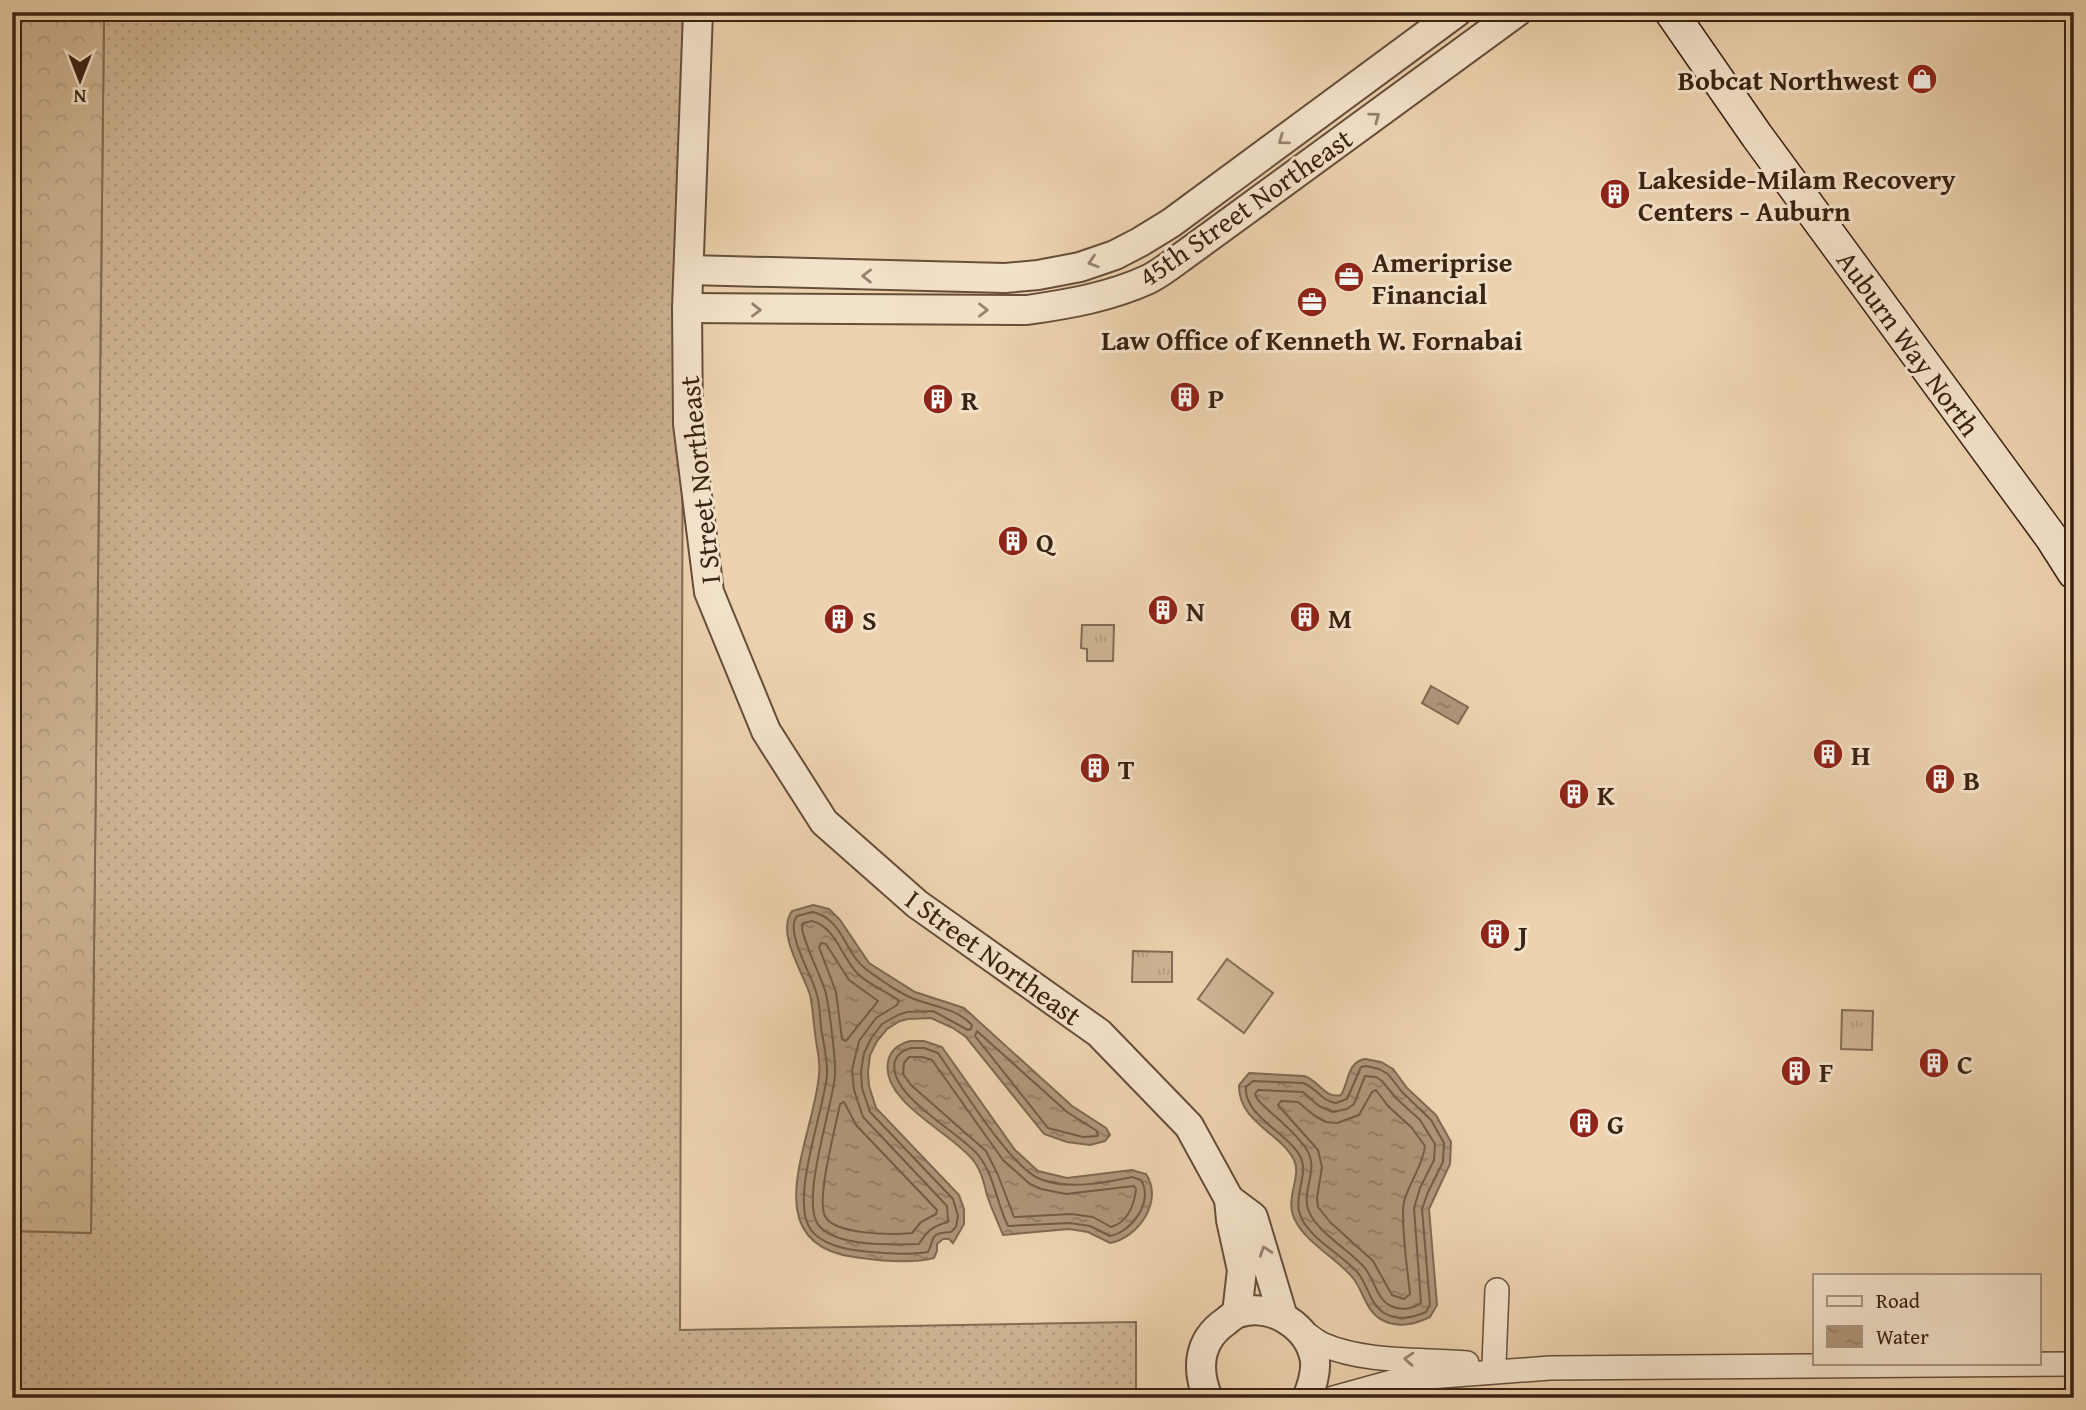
<svg xmlns="http://www.w3.org/2000/svg" width="2086" height="1410" font-family="'Gentium Book Plus',serif">
<defs>
<pattern id="grass-dots" width="8" height="8" patternUnits="userSpaceOnUse" patternTransform="scale(1.75)"><rect width="8" height="8" fill="#ceb493"/><path d="M2 2h.1M6 6h.1" fill="none" stroke="#b29a7e" stroke-width="1.8" stroke-linecap="round"/></pattern>
<pattern id="forest-crowns" width="20" height="18" patternUnits="userSpaceOnUse" patternTransform="scale(1.75)"><rect width="20" height="18" fill="#ceb493"/><path d="M2 6a3 3 0 1 1 6 0M12 15a3 3 0 1 1 6 0" fill="none" stroke="#b29a7e"/></pattern>
<pattern id="park-tufts" width="24" height="20" patternUnits="userSpaceOnUse" patternTransform="scale(1.75)"><rect width="24" height="20" fill="#ceb493"/><path d="M3 7l-1-3M5 7V3M7 7l1-3M15 17l-1-3M17 17v-4M19 17l1-3" fill="none" stroke="#b29a7e"/></pattern>
<pattern id="water-ripples" width="26" height="14" patternUnits="userSpaceOnUse" patternTransform="scale(1.75)"><rect width="26" height="14" fill="#af9679"/><path d="M2 4q2-2 4 0t4 0M15 11q2-2 4 0t4 0" fill="none" stroke="#8f7a62"/></pattern>
</defs>
<rect width="100%" height="100%" fill="#ecd2ae"/>
<filter id="stains"><feTurbulence type="fractalNoise" baseFrequency=".00286" numOctaves="4"/><feColorMatrix values="0 0 0 0 .2 0 0 0 0 .09 0 0 0 0 .02 0 0 0 .5 -.17"/></filter>
<radialGradient id="worn" r=".72"><stop offset=".6" stop-color="#630" stop-opacity="0"/><stop offset="1" stop-color="#630" stop-opacity=".3"/></radialGradient>
<!-- grass -->
<path fill="url(#grass-dots)" stroke="#846b52" stroke-width="2" d="M104,12H684L680,1330L1136,1322V1398H12V1231L91,1233Z"/>
<!-- forest -->
<path fill="url(#forest-crowns)" stroke="#846b52" stroke-width="2" d="M12,12H104L91,1233L12,1231Z"/>
<!-- park -->
<g fill="url(#park-tufts)" stroke="#846b52" stroke-width="2">
<path d="M1082,625H1114L1113,661H1087V649L1081,648Z"/>
<path d="M1133,951L1172,952V982H1132Z"/>
<path d="M1842,1010L1873,1011L1872,1050L1841,1049Z"/>
</g>
<!-- garden -->
<path fill="#ceb493" stroke="#846b52" stroke-width="2" d="M1227,959L1273,993L1244,1033L1198,999Z"/>
<!-- water -->
<g fill="url(#water-ripples)" stroke="#806850" stroke-width="2">
<path d="M1431,686L1468,707L1458,724L1422,703Z"/>
<path d="M813,905L829,909L840,920L869,963L915,992L964,1008L1072,1106L1106,1128L1110,1135L1105,1141L1090,1145L1067,1142L1044,1134L966,1037L953,1028L931,1018L908,1019L900,1021L887,1029L877,1041L870,1055L868,1072L869,1086L876,1108L959,1195L964,1209V1224L953,1243L949,1239H943L937,1244V1251L934,1258C909,1264 880,1261 854,1257C753,1243 814,1138 819,1075C821,1061 816,1046 815,1032C813,1020 813,1007 810,995C803,972 776,933 792,911Z"/>
<path d="M910,1041H924L942,1047L1015,1150L1038,1171L1067,1178L1132,1170L1146,1174C1164,1201 1138,1238 1110,1243L1088,1232L1069,1229L1003,1235C998,1222 991,1208 987,1195C984,1183 981,1170 973,1160C951,1132 881,1102 888,1062C890,1050 899,1044 910,1041Z"/>
<path d="M1365,1059L1381,1062L1393,1069L1407,1088L1436,1115L1451,1142L1450,1164L1429,1209L1437,1305L1430,1317C1415,1324 1400,1328 1384,1321C1366,1313 1364,1292 1353,1278C1336,1257 1306,1244 1294,1218C1285,1198 1302,1176 1294,1160C1281,1133 1238,1122 1239,1085L1249,1073L1304,1076C1319,1080 1324,1099 1341,1095C1349,1082 1347,1062 1365,1059Z"/>
</g>
<g fill="none" stroke-linecap="round" stroke-linejoin="round">
<!-- shore -->
<g stroke="#745c46" stroke-width="2">
<path d="M813,912C844,920 844,953 867,970C881,980 898,993 914,999C935,1007 956,1008 972,1025L971,1029L968,1030L933,1011L907,1012L898,1015L882,1024L872,1037L864,1053L861,1071L862,1088L870,1112L953,1199L958,1216L956,1227L951,1232C929,1233 935,1238 928,1252C904,1256 877,1253 854,1250C839,1248 820,1242 811,1230C789,1201 824,1111 827,1075C828,1060 823,1042 821,1027C820,1017 820,1006 817,995C813,976 784,932 797,916Z"/>
<path d="M812,921C836,927 841,957 858,974C869,985 887,991 899,1001L897,1005L876,1018L859,1041L852,1070L854,1090L863,1117L947,1206L948,1222C933,1226 927,1231 919,1244C892,1245 840,1247 820,1227C798,1205 833,1106 835,1075C836,1061 829,1004 825,990C818,970 807,950 802,929L803,923Z"/>
<path d="M821,943L826,944L849,980L878,1001L846,1041L842,1039L836,992L819,947Z"/>
<path d="M977,1031L1067,1112L1097,1131L1098,1136L1083,1137L1048,1128L975,1036Z"/>
<path d="M911,1048H924L938,1053C959,1083 1010,1167 1040,1179C1068,1190 1104,1183 1132,1177L1141,1180C1154,1201 1132,1232 1110,1236L1090,1226L1070,1223L1008,1226C997,1204 994,1175 979,1156C960,1132 886,1095 895,1061C897,1053 904,1050 911,1048Z"/>
<path d="M909,1057H922L932,1060L1003,1160L1030,1184L1041,1189L1066,1194L1134,1186L1136,1189C1134,1206 1128,1222 1111,1227L1093,1217L1071,1214L1014,1217L998,1175L986,1151L911,1085L903,1074L904,1063Z"/>
<path d="M1366,1066L1379,1069L1388,1074L1402,1092L1431,1120L1444,1143L1443,1162L1428,1192L1422,1209L1430,1305L1426,1312C1412,1318 1398,1321 1384,1313C1370,1304 1368,1285 1358,1273C1341,1253 1305,1237 1299,1211C1295,1193 1308,1174 1301,1158C1290,1134 1243,1116 1246,1087L1253,1081L1303,1083C1316,1087 1321,1101 1336,1103L1347,1099L1361,1067Z"/>
<path d="M1365,1076L1376,1077L1382,1081L1396,1098L1420,1120L1435,1144L1434,1160L1420,1188L1414,1208L1421,1303C1413,1309 1401,1311 1391,1306C1377,1300 1374,1278 1364,1267C1349,1250 1314,1230 1308,1209C1302,1189 1319,1169 1307,1150C1295,1131 1273,1116 1258,1100L1255,1094L1258,1090L1303,1092L1319,1106L1333,1112L1347,1109L1354,1104Z"/>
<path d="M1376,1090L1388,1106L1412,1128L1425,1146C1423,1166 1409,1182 1404,1202C1400,1221 1408,1273 1410,1294L1404,1299L1392,1295L1373,1261L1330,1222L1318,1207L1317,1198L1322,1167L1318,1150L1278,1105L1281,1101L1298,1102L1315,1116L1326,1122L1337,1123L1359,1115L1372,1092Z"/>
<path d="M844,1102L856,1125L937,1210L936,1214L921,1222L912,1233C893,1235 834,1235 825,1216C816,1199 836,1126 840,1104Z"/>
</g>
<!-- minor casing -->
<g stroke="#664e39" stroke-width="26">
<g id="minor">
<path d="M1301,1330C1309,1335 1316,1342 1324,1345C1366,1363 1422,1359 1467,1363"/>
<path d="M1494,1364L1497,1290"/>
<path d="M1333,1398L1402,1379L1550,1368L2074,1364"/>
</g>
</g>
<!-- tertiary casing -->
<g stroke="#664e39" stroke-width="32">
<g id="tertiary">
<path d="M698,12L687,308L688,424L709,592L766,731L824,822L917,904L1099,1033L1189,1126L1229,1199"/>
<path d="M689,270L1005,278L1038,275L1080,267L1115,255L1140,242L1171,223L1457,12"/>
<path d="M687,308L1027,310C1069,304 1110,297 1149,279C1163,272 1177,260 1190,251L1517,12"/>
<path d="M1237,1313L1242,1270L1231,1220L1229,1199L1253,1217L1283,1317"/>
<path d="M1208,1398C1196,1369 1198,1341 1225,1322C1229,1319 1234,1314 1238,1313C1272,1302 1310,1327 1315,1361C1316,1374 1312,1386 1307,1398"/>
</g>
</g>
<!-- secondary casing -->
<g stroke="#3a2212" stroke-width="35">
<path id="secondary" d="M1671,12L1757,136L2051,537L2074,573"/>
</g>
<!-- minor -->
<use href="#minor" stroke="#f3e2ca" stroke-width="23"/>
<!-- tertiary -->
<use href="#tertiary" stroke="#f3e2ca" stroke-width="28"/>
<!-- secondary -->
<use href="#secondary" stroke="#f3e2ca" stroke-width="32"/>
</g>
<!-- one-way arrows -->
<defs><path id="oneway-chevron" d="M-2-3.5L2.5 0L-2 3.5" fill="none" stroke-width="1.6" stroke-linecap="round" stroke-linejoin="round" transform="scale(1.75)"/></defs>
<g stroke="#96826e">
<use href="#oneway-chevron" transform="translate(1375 117) rotate(-36)"/>
<use href="#oneway-chevron" transform="translate(1283 140) rotate(144)"/>
<use href="#oneway-chevron" transform="translate(1093 262) rotate(162)"/>
<use href="#oneway-chevron" transform="translate(867 276) rotate(-179)"/>
<use href="#oneway-chevron" transform="translate(756 310) rotate(1)"/>
<use href="#oneway-chevron" transform="translate(983 310)"/>
<use href="#oneway-chevron" transform="translate(1265 1251) rotate(-108)"/>
<use href="#oneway-chevron" transform="translate(1409 1359) rotate(-176)"/>
</g>
<!-- icons -->
<defs>
<g id="shop-disc" transform="scale(1.575)"><circle r="9.5" fill="#8f2418" stroke="#f3e2ca"/><path d="M-5-2.5h2.3a2.7 3.5 0 0 1 5.4 0H5L5.5 6h-11ZM-1.5-2.5h3a1.5 2.3 0 0 0-3 0Z" fill="#fff"/></g>
<g id="building-disc" transform="scale(1.575)"><circle r="9.5" fill="#8f2418" stroke="#f3e2ca"/><path d="M-4-6H4V6H1V3H-1V6H-4ZM-2.5-4.3h1.7v1.8h-1.7ZM.8-4.3h1.7v1.8H.8ZM-2.5-1h1.7V.8h-1.7ZM.8-1h1.7V.8H.8Z" fill="#fff"/></g>
<g id="office-disc" transform="scale(1.575)"><circle r="9.5" fill="#8f2418" stroke="#f3e2ca"/><path d="M-6-3h4V-5.5h4V-3h4V5H-6ZM-1-4.5V-3h2v-1.5ZM-6 0V1H6V0Z" fill="#fff"/></g>
</defs>
<g fill-rule="evenodd">
<use href="#shop-disc" x="1922" y="79"/>
<use href="#building-disc" x="1615" y="194"/>
<use href="#office-disc" x="1349" y="277"/>
<use href="#office-disc" x="1312" y="302"/>
<use href="#building-disc" x="1185" y="397"/>
<use href="#building-disc" x="938" y="399"/>
<use href="#building-disc" x="1013" y="541"/>
<use href="#building-disc" x="1163" y="610"/>
<use href="#building-disc" x="1305" y="617"/>
<use href="#building-disc" x="839" y="619"/>
<use href="#building-disc" x="1828" y="754"/>
<use href="#building-disc" x="1095" y="768"/>
<use href="#building-disc" x="1940" y="779"/>
<use href="#building-disc" x="1574" y="794"/>
<use href="#building-disc" x="1495" y="934"/>
<use href="#building-disc" x="1934" y="1063"/>
<use href="#building-disc" x="1796" y="1071"/>
<use href="#building-disc" x="1584" y="1123"/>
</g>
<g text-anchor="middle" dominant-baseline="central" stroke-width="6" stroke-linejoin="round" paint-order="stroke">
<!-- poi labels -->
<g font-size="28" font-weight="bold" fill="#3a2212" stroke="#f3e2ca" text-anchor="start">
<text x="1899" y="79" text-anchor="end">Bobcat Northwest</text>
<text x="1638" y="178">Lakeside-Milam Recovery<tspan x="1638" dy="32">Centers - Auburn</tspan></text>
<text x="1372" y="261">Ameriprise<tspan x="1372" dy="32">Financial</tspan></text>
<text x="1312" y="339" text-anchor="middle">Law Office of Kenneth W. Fornabai</text>
<text x="1208" y="397">P</text>
<text x="961" y="399">R</text>
<text x="1036" y="541">Q</text>
<text x="1186" y="610">N</text>
<text x="1328" y="617">M</text>
<text x="862" y="619">S</text>
<text x="1851" y="754">H</text>
<text x="1118" y="768">T</text>
<text x="1963" y="779">B</text>
<text x="1597" y="794">K</text>
<text x="1518" y="934">J</text>
<text x="1957" y="1063">C</text>
<text x="1819" y="1071">F</text>
<text x="1607" y="1123">G</text>
</g>
<!-- street labels -->
<g font-size="28" fill="#3a2212" stroke="#f3e2ca">
<text transform="translate(1245 207) rotate(-35)">45th Street Northeast</text>
<text transform="translate(1909 343) rotate(54)">Auburn Way North</text>
<text transform="translate(699 480) rotate(-96)">I Street Northeast</text>
<text transform="translate(994 957) rotate(36)">I Street Northeast</text>
</g>
</g>
<!-- margin -->
<rect width="2086" height="1410" fill="none" stroke="#ecd2ae" stroke-width="42"/>
<rect x="14" y="14" width="2058" height="1382" fill="none" stroke="#3a2212" stroke-width="3.5"/>
<rect x="21" y="21" width="2044" height="1368" fill="none" stroke="#3a2212" stroke-width="2"/>
<!-- legend -->
<rect x="1813" y="1274" width="228" height="91" fill="#f3e2ca" stroke="#a99580" stroke-width="2"/>
<rect x="1827" y="1296" width="35" height="10" fill="#f3e2ca" stroke="#a99580" stroke-width="2"/>
<text x="1876" y="1308" font-size="21" fill="#3a2212">Road</text>
<rect x="1827" y="1326" width="35" height="21" fill="url(#water-ripples)" stroke="#a99580" stroke-width="2"/>
<text x="1876" y="1344" font-size="21" fill="#3a2212">Water</text>
<!-- north arrow -->
<g transform="translate(80 80) rotate(180)" stroke="#f3e2ca" stroke-width="5" paint-order="stroke">
<path d="M0-5L12 26L0 18L-12 26Z" fill="#3a2212"/>
<text y="-10" font-size="19" font-weight="bold" text-anchor="middle" fill="#3a2212">N</text>
</g>
<rect width="100%" height="100%" filter="url(#stains)"/>
<rect width="100%" height="100%" fill="url(#worn)"/>
</svg>
